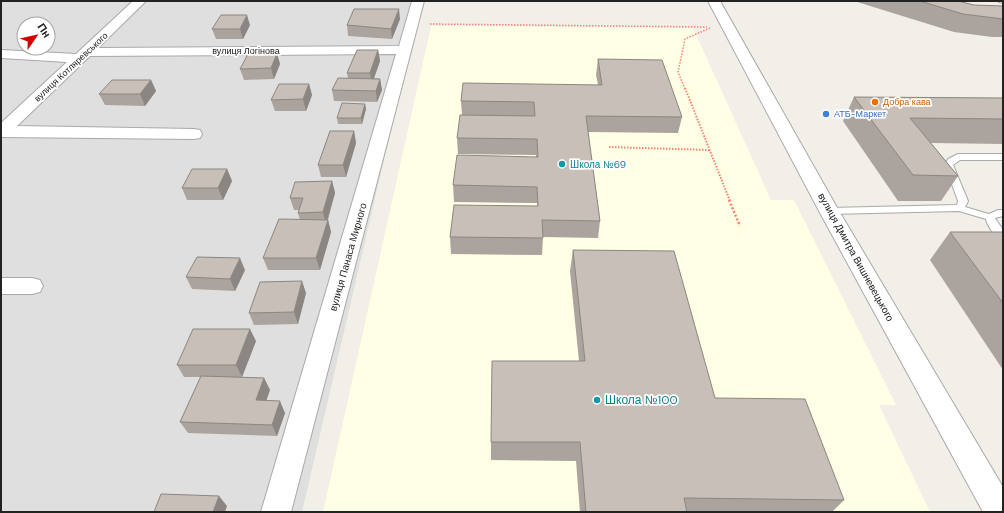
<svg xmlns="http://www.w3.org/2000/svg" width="1004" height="513" font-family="'DM Sans',sans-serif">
<rect width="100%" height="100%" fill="#f2efe9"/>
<!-- residential -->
<path fill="#e0dfdf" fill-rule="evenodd" d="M1,1H421L302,512H1ZM24,24H48V48H24Z"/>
<!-- education -->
<path fill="#ffffe5" d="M431,26L693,28L771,200H794L896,405H879L930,512H323Z"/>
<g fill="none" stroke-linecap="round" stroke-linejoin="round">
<!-- service casing -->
<g stroke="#a9a9a9" stroke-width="2">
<g id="service">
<path d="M998,1H1003V3L999,2Z"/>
<path d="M958,154H1003V160H960L953,165L968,201L965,207L989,214L998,210H1003V216L995,218L1003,230V240C996,238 987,226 986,219L959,211L829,214L824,211L829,208L957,205L958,201L945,165L948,159Z"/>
</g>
</g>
<!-- minor casing -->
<g stroke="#a9a9a9" stroke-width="2">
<g id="minor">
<path d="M133,1H146L98,48L399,46L412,1H424L291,512H261L396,54L90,56L17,126L194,129L200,130L202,134L200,138L194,139L1,137V123L67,62L1,58V50L76,54Z"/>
<path d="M1,278H32L40,280L43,286L40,292L32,294H1Z"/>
</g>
</g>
<!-- tertiary casing -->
<g stroke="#a9a9a9" stroke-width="2">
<path id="tertiary" d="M708,1H720L839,211L1003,487V512H983L819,211Z"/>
</g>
<!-- path-far2 -->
<g stroke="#fa8072" stroke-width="1.5" stroke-dasharray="1.5 1.5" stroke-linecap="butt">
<path d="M430,24L707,27"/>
<path d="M685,89L678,72L685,39L710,28"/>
</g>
<!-- path-far1 -->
<g stroke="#fa8072" stroke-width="2" stroke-dasharray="1.5 1.5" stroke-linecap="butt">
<path d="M685,88L730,201"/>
<path d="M609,147L709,150"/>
</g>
<!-- path -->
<path stroke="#fa8072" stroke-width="2.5" stroke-dasharray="2 2" stroke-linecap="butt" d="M729,200L740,226"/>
<!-- service -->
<use href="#service" fill="#fff" fill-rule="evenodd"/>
<!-- minor -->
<use href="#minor" fill="#fff" fill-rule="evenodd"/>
<!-- tertiary -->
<use href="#tertiary" fill="#fff" fill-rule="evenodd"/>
</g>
<!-- wall -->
<g fill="#aba49e">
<path d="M371,1H389L388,2H371Z"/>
<path d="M854,1H958L974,5L1003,6V37H992L954,32Z"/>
<path d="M400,19L392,39L348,36L347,25Z"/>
<path d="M250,25L243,39H216L212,29Z"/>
<path d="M378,50L380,61L374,78L380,79L382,90L377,102L334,101L332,90L348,78L347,73Z"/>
<path d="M277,54L280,64L274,79L244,80L240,69Z"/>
<path d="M598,59L682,117L678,133L588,132L600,221L598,238L543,237L542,255L451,254L450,237L537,206V203L454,202L453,185L536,157V155L458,154L457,138L462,115L461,101L598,85L596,75Z"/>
<path d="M151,80L156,91L145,106L105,105L99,94Z"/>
<path d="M309,84L312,95L306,111H275L271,100Z"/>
<path d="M854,97L1003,98V144L931,143L958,176L941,201H898L843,121Z"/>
<path d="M365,104L366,109L362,124H338L337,118Z"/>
<path d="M354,131L356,143L346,177H321L318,165Z"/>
<path d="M227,169L232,181L223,200H187L182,188Z"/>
<path d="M332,181L335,193L328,220L331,232L320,270H268L263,258L300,220L298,213L299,210H294L290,198Z"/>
<path d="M950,232H1003V370L930,260Z"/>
<path d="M573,250L715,398L844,500L832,512H580L576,461L491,460V442L579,361L570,271Z"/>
<path d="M245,270L235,291L192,289L186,277Z"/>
<path d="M306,293L298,324L254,325L249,313Z"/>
<path d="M256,341L242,377H232L264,378L270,390L266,401L285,413L277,436L188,433L180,422L201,377H184L177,365Z"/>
</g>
<!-- shaded-wall -->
<g fill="#8b8681">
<path d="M399,9L400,19L392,39L391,29Z"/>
<path d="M247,15L250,25L243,39L240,29Z"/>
<path d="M378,50L380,61L372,84L370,73Z"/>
<path d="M277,54L280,64L274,79L271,68Z"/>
<path d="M380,79L382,90L377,102L376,91Z"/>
<path d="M151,80L156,91L145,106L140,94Z"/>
<path d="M309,84L312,95L306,111L303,99Z"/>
<path d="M365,104L366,109L362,124L361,118Z"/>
<path d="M354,131L356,143L346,177L343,165Z"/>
<path d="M227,169L232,181L223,200L218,188Z"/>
<path d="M332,181L335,193L326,224L323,212Z"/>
<path d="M328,220L331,232L320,270L316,258Z"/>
<path d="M240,258L245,270L235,291L230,279Z"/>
<path d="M302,281L306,293L298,324L294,312Z"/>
<path d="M250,329L256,341L242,377L236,365Z"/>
<path d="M264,378L270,390L262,412L256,400Z"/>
<path d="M280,401L285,413L277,436L272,425Z"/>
<path d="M219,496L227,506L225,512H213Z"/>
</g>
<!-- building -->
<g fill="#c7bfb8" stroke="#8b8681">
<path d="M920,1H958L974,5L1003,6V19L963,14Z"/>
<path d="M354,9H399L391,29L347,25Z"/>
<path d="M221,15H247L240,29H212Z"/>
<path d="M357,50H378L370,73H347Z"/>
<path d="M248,54H277L271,68L240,69Z"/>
<path d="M598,59L662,60L682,117L586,116L600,221L542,220L543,238L450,237L454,205L538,206L537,187L453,185L457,155L538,157L537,139L457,138L460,115L535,116L534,102L461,101L463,83L602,85Z"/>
<path d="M338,78L380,79L376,91L332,90Z"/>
<path d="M112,80H151L140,94H99Z"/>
<path d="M279,84H309L303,99L271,100Z"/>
<path d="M854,97L1003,98V119L910,118L958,176L913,175Z"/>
<path d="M342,103L365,104L361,118H337Z"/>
<path d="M330,131H354L343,165H318Z"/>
<path d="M192,169H227L218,188H182Z"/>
<path d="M332,181L323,212L298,213L303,198H290L295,182Z"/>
<path d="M279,219L328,220L316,258H263Z"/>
<path d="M950,232H1003V303Z"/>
<path d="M573,250L674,251L715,398L805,399L844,500L684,498L687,512H586L580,442H491L492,361H585Z"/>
<path d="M197,257L240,258L230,279L186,277Z"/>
<path d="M302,281L294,312L249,313L260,282Z"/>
<path d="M193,329H250L236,365H177Z"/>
<path d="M201,376L264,378L256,400L280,401L272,425L180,422Z"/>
<path d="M161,494L219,496L213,512H154Z"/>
</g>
<!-- markers -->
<circle fill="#e8710a" stroke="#fff" stroke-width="1.5" cx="875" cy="102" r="4"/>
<circle fill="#3f7fe0" stroke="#fff" stroke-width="1.5" cx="826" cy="114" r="4"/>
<g fill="#0f9aa8" stroke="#fff" stroke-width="1.5">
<circle cx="562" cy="164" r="4"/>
<circle cx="597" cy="400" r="4"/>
</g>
<g text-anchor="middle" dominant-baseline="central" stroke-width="3.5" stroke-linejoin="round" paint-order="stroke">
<!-- far-street labels -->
<g font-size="9" fill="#222" stroke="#fff">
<text x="246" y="51">вулиця Логінова</text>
<text transform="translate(71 67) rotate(-43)">вулиця Котляревського</text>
</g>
<!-- far-food labels -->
<g font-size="9" fill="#c56008" stroke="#fff" text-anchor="start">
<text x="883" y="102">Добра кава</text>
</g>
<!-- far-shop labels -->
<g font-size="9" fill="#366cbe" stroke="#fff" text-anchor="start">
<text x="834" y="114">АТБ-Маркет</text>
</g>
<!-- culture labels -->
<g font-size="10" fill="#0d838f" stroke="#fff" text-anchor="start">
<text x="570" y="164">Школа №69</text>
</g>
<!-- street labels -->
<g font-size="10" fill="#222" stroke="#fff">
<text transform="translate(348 257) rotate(-74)">вулиця Панаса Мирного</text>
<text transform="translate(856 257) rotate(61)">вулиця Дмитра Вишневецького</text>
</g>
<!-- near-culture labels -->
<g font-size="12" fill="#0d838f" stroke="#fff" text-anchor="start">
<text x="605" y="400">Школа №100</text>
</g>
</g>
<!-- border -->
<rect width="1004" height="513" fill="none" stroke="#222222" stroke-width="4"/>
<!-- north arrow -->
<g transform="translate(36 36) rotate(56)"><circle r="19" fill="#ffffff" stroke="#a7a7a7"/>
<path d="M0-3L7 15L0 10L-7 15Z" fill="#d40000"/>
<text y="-6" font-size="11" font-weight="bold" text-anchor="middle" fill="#222222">Пн</text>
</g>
</svg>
